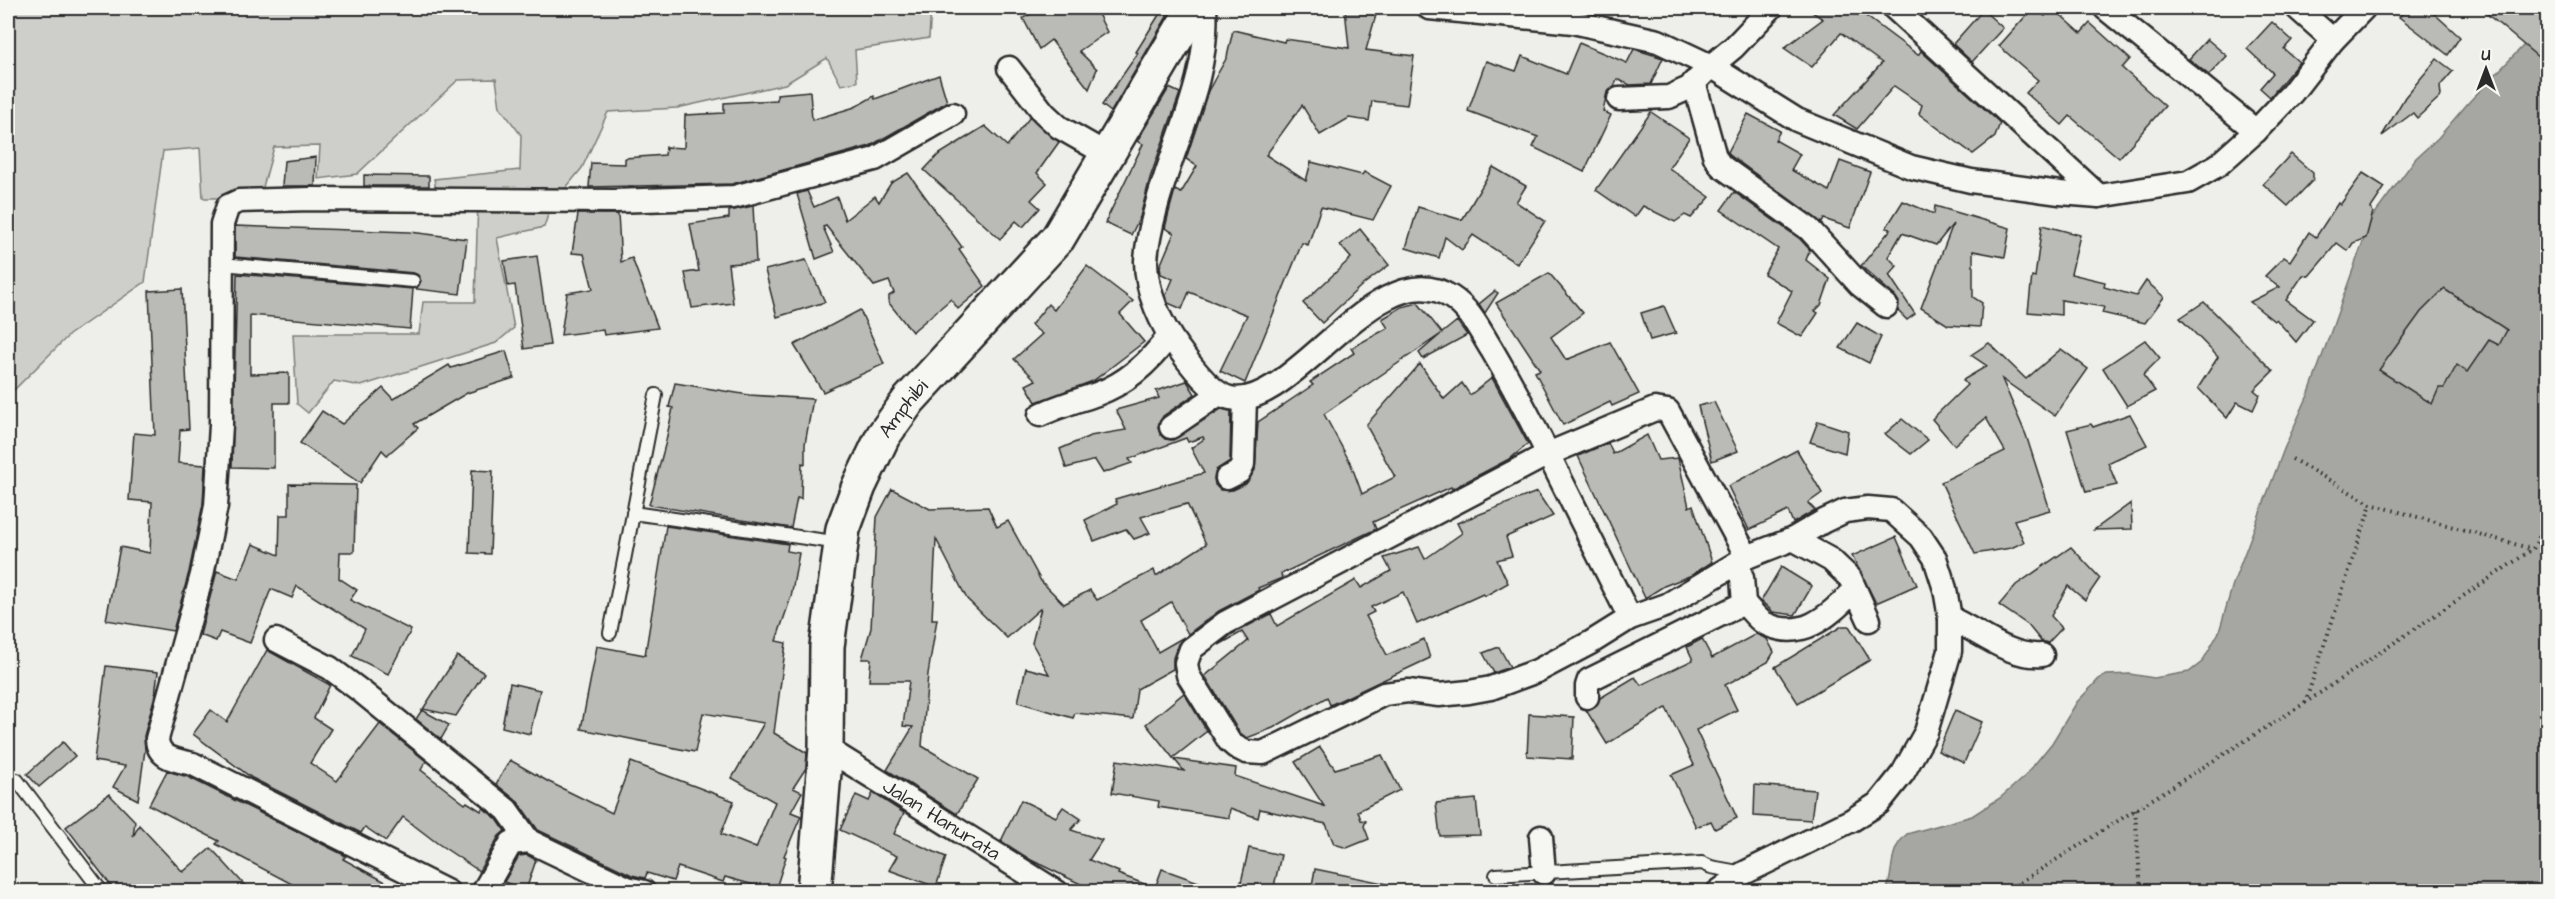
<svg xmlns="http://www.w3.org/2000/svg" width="2555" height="899" font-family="'Architects Daughter',sans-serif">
<rect width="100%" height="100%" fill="#eeeeea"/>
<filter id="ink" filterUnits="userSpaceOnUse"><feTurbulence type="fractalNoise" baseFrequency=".0167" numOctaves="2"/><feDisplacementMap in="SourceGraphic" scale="12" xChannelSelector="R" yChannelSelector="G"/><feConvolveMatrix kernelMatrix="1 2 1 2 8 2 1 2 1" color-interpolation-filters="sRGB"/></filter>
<g filter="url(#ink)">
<!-- green -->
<path fill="#cececa" stroke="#7c7c7a" stroke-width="1.5" d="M8,8H931L929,38L855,50L857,82L841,85L827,58L785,84L677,108L608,112L582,168L551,206L544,227L497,238L514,328L496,343L361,386L334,381L308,413L297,404L293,334H419L423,302H475L478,198L437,195L434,179L520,170L521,135L500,107L496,79L458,80L357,174L318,179L320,146L274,147L260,198H203L200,148L163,151L145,282L69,335L8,396Z"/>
<!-- water -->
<path fill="#a6a6a3" stroke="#757573" stroke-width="1.5" d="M2547,21V891L1886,892C1895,870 1887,851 1907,834L1972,816L2000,798L2025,776L2052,743L2077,702L2100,678L2107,675L2130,674L2154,678L2189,672L2202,662L2219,632L2233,584L2284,449L2309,393L2371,219L2416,158L2438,138L2469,102Z"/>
<!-- building -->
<g fill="#babab7" stroke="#2b2b2b" stroke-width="1.5">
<path d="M1042,8H1095L1107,32L1079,51L1097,69L1089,89L1051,40L1039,49L1023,18Z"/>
<path d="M1806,8H1855L1918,55L1921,51L2000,123L1995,137L1973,154L1919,114L1922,105L1894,86L1857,129L1834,115L1882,63L1841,33L1812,67L1784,48L1823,19Z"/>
<path d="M2033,8L2045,16L2053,8L2081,33L2090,23L2130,59L2122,68L2165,106L2119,158L2070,116L2062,125L2026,93L2038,80L1999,46Z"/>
<path d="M2408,8H2428L2460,37L2448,55L2399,17Z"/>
<path d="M2480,8H2547V46L2538,57Z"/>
<path d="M1345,9L1376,15L1366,50L1414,56L1407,105L1372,101L1369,121L1349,118L1320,135L1302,105L1266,155L1306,181L1311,162L1362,175L1364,172L1391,186L1373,220L1321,207L1308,245L1302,243L1245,383L1220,371L1247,315L1189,292L1182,309L1168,303L1166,295L1173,279L1161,274L1160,266L1174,233L1165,228L1170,208L1175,190L1181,193L1197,166L1186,159L1208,91L1227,57L1233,30L1284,42L1285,39L1349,48Z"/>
<path d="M1162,10L1168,15L1111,112L1102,105L1138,53L1136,52Z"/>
<path d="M1983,10L2003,28L1972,62L1953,44Z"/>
<path d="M2272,22L2292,40L2284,49L2299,62L2270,97L2260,88L2273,73L2247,49Z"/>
<path d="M2207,39L2227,56L2209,75L2189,59Z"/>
<path d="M1579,43L1627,63L1634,49L1663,58L1651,84L1630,85L1617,79L1614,87L1607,92L1603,111L1611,115L1584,172L1533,147L1538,137L1468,111L1486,61L1516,71L1522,56L1566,74Z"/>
<path d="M2437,59L2453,71L2440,86L2441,96L2417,118L2413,113L2382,136L2405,97Z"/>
<path d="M939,75L947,102L870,146L732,184L589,187L591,163L625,164V158L665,155L666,147L684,148L685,115L724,113V103L777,100V94L810,91L812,120L855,107L874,96L875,99Z"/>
<path d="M1169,88L1180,93L1150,178L1140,217L1131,235L1105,223L1143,144L1137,141Z"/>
<path d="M1651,112L1689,138L1669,168L1710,197L1691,218L1685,215L1675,222L1643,206L1635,217L1596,190Z"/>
<path d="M1748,114L1780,131L1775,140L1800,154L1791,170L1829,191L1840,161L1870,172L1850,228L1824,219L1822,223L1731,156L1728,152Z"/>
<path d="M1030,117L1059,142L1037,173L1047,183L1031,200L1040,208L1023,227L1016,221L1000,239L924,170L938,155L985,126L1007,146Z"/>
<path d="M2291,154L2313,173V180L2288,206L2263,184Z"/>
<path d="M316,157L315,186H282L284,161Z"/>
<path d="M1493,167L1526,186L1516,202L1545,221L1517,264L1473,235L1462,250L1445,237L1439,258L1406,248L1418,207L1462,220Z"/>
<path d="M908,173L962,247L959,249L985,286L958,309L951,299L912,332L889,303V296L894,293L889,281L874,286L826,226L823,227L834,252L816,259L797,194L807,191L814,207L837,197L845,220L875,196L879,202L891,183Z"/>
<path d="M2363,173L2385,187L2371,208L2373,212L2366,238L2353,243L2348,251L2337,243L2309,276L2303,275L2286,300L2313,320L2296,342L2276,319L2274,321L2250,302L2280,287L2265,276L2284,257L2290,261L2309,232L2316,237L2338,203L2340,205Z"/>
<path d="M364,175L429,176V186H364Z"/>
<path d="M1734,192L1800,239L1810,250L1806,260L1830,279L1821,305L1815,311L1818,313L1802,337L1776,323L1792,291L1764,274L1778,249L1721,210Z"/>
<path d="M1903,201L1934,214L1935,206L2010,228L2005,257L1973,251V297L1982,303L1980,327L1948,325L1921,308L1953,224L1936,245L1902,233L1888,257L1897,266L1889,275L1915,314L1907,320L1898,311L1899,302L1895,296L1861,266L1891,229L1886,228Z"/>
<path d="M753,206L756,262L728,264L733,303L692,308L685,273L699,271L690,224L729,218V211Z"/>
<path d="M578,214H618L621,262L632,258L658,328L604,335L603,330L561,335L567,293L593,289L584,254L572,253Z"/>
<path d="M2042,225L2080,235L2071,274L2105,282L2104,287L2136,296L2146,281L2164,297L2145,323L2102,313L2104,307L2061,300V315L2028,312L2032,276L2035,277Z"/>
<path d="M235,226L410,232L467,239L460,294L416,289L421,281L418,275L414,273L235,257Z"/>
<path d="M1360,229L1389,265L1360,287L1322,323L1303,303L1351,258L1340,245Z"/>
<path d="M537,256L550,345L524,349L515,285L508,286L504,261Z"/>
<path d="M806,260L825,302L777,317L765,270Z"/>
<path d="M1087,266L1133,301L1120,314L1144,342L1093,381L1036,402L1026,385L1036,380L1014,359L1042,334L1031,325L1048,304L1054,310Z"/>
<path d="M1549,273L1583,313L1551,337L1566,360L1610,342L1639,394L1612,406L1610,402L1563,425L1535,372L1540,370L1496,303Z"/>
<path d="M237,274L413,289L410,329L250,315V374L289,373V403H274V468L232,467Z"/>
<path d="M182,289L189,429L180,430L178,463L205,465L203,504L189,572L173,631L106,620L120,547L150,553L152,502L129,500L134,433L155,435L149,291Z"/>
<path d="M2444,289L2507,330L2499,345L2489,340L2467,372L2457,365L2444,388H2439L2432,404L2379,370L2421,312Z"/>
<path d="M1495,291L1498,293L1485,313L1479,304Z"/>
<path d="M2204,302L2273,371L2254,390L2260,395L2253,410L2237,402L2227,418L2198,388L2218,357L2180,318Z"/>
<path d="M1418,303L1442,333L1457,321L1467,335L1423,359L1419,353L1441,334L1324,414L1351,464L1362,494L1395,477L1366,425L1420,364L1444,399L1462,383L1470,395L1492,378L1528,444L1511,458L1452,489L1451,487L1373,522L1376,529L1281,574L1282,578L1258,588L1259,590L1219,611L1188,634L1171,602L1141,620L1158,652L1184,637L1178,644L1173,658V669L1137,689L1133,719L1075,713L1073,718L1018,702L1026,668L1049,674L1032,643L1041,608L1007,638L967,599L936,539L932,619H937L928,674L922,746L978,779L957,814L887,770L913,727L903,726L909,681H869L871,659H862L871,628L877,517L892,489L930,509L988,507L997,527L1008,521L1041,581L1064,604L1090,590L1097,600L1154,570L1156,576L1206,544L1187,504L1141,517L1150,533L1134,539L1126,529L1094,541L1085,520L1117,504L1115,499L1204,473L1191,448L1204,439L1203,437L1188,442L1186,438L1129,459L1132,463L1103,473L1095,460L1066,468L1060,449L1090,436L1126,430L1116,410L1159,398L1156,391L1187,381L1195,394L1163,416L1158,427L1160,434L1165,439L1173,440L1221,409L1231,411L1230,461L1216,470L1214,478L1215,485L1220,490H1233L1246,484L1255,470L1258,422L1313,385L1310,382L1354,353L1351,348L1388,328L1382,319L1402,307Z"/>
<path d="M1664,306L1676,333L1650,340L1641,313Z"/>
<path d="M860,310L884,364L823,392L794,345Z"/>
<path d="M1857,323L1881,337L1869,363L1840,348Z"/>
<path d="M2145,340L2160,358L2143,375L2155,391L2127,406L2103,368Z"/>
<path d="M1989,343L2026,379L2061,349L2088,369L2055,416L2002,379L2026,435L2050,510L2014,520L2024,542L2011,548L1975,554L1941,482L2005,451L1986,418L1954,445L1932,419L1967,385L1963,380L1987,366L1971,355Z"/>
<path d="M506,351L514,378L467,393L414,424L418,428L387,455L382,450L360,483L300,443L322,411L342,424L383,388L393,399L449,365L451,368Z"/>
<path d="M675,383L749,395L813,399L805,444V464L802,463L801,499L797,498L791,528L649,505L665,445L673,408L669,407Z"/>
<path d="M1714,402L1738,451L1712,461L1698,406Z"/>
<path d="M2130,414L2147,445L2108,463L2117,485L2086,492L2067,430L2091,424L2093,427Z"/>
<path d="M1902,419L1928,440L1911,454L1885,434Z"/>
<path d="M1818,421L1848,431L1845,453L1810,442Z"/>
<path d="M1647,435L1658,460L1678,458L1689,507L1693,505L1712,562L1692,575L1664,586L1645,598L1578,456L1608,443L1613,454Z"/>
<path d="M1797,450L1822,493L1808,503L1815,510L1793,523L1788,511L1749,530L1728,486Z"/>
<path d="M472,470L493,471L490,554L469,553Z"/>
<path d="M289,484L356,485L354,552H340L339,578L357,590L350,600L411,630L388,674L352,656L365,629L297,586L292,598L271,589L250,643L220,632L216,641L200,635L217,571L238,579L253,544L279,555L280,515H289Z"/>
<path d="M1537,492L1553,516L1506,537L1512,556L1497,560L1508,583L1485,596L1483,594L1417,624L1403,592L1371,607L1374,612L1366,616L1387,655L1424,639L1430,658L1330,705L1327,697L1273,728L1247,738L1239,732L1205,676L1248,641L1242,632L1219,645L1232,634L1271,614L1277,626L1356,580L1361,588L1391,571L1384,558L1419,547L1425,559L1462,533L1457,523Z"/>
<path d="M2131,503L2132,529L2094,530Z"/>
<path d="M666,526L788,544L787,551L799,553L791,597L776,641L786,643L774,733L807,753L806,768L793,788L802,792L791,812L801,816L784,856L786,857L775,891L725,877L723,882L678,867L673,881L647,873L645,878L632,875L538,830L518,802L496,784L510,760L549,782L612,813L631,762L734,801L721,834L756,848L775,802L732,778L764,723L703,713L695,752L581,729L597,646L645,655Z"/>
<path d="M1896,537L1917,585L1876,603L1852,556Z"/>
<path d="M2071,547L2100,578L2085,600L2068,586L2051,616L2062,628L2048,643L2041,641L2028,625L1999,605L2016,585Z"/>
<path d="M1781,567L1812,586L1795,615L1773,612L1761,601Z"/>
<path d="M1842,626H1849L1870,660L1798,703L1775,667Z"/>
<path d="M1756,634L1767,639L1774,652L1768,662L1725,685L1737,710L1696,730L1737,818L1715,829L1711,821L1696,827L1671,775L1694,765L1666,708L1607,744L1586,710L1594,708L1600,698L1635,677L1641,685L1693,660L1687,647L1702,639L1712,658Z"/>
<path d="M1499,647L1510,667L1494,673L1483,653Z"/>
<path d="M267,650L330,685L314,718L331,729L310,763L337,781L380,724L426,761L421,770L465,804L467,802L481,811L483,808L497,819L505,831L499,836L479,871L437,843L403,817L386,841L365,827L361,833L252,778L193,734L211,710L227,722Z"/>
<path d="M457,656L484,673L456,716L423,709Z"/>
<path d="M106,666L158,672L155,695L144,736L145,750L138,800L113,787L125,766L94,761Z"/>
<path d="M510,683L540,690L530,734L502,727Z"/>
<path d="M1184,693L1207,731L1173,758L1146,724Z"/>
<path d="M422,710L449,725L441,739L416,719Z"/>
<path d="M1955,710L1982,722L1964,763L1938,751Z"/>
<path d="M1529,714L1574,717L1572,759L1527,756Z"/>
<path d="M63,742L75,756L39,787L27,774Z"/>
<path d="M1320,747L1335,769L1382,755L1400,790L1358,811L1361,820L1366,821L1364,826L1369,839L1347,848L1334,844L1326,824L1260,809L1258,818L1230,808L1229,818L1158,807L1159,801L1112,793L1117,760L1184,771L1174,759L1236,768L1235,776L1324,806L1295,762Z"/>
<path d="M167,771L188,777L346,856L343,859L402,891H305L216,844L219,841L149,805Z"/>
<path d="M1755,785L1815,790L1811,820L1754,816Z"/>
<path d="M873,793L904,813L894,834L946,857L936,887L889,870L897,856L840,830L856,795L869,801Z"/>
<path d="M109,794L135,821L133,837L139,825L183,872L211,848L250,891H115L66,827Z"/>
<path d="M1476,799L1480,835L1440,836L1436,803Z"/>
<path d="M1021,800L1056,817L1063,807L1081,819L1071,830L1102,840L1089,860L1119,872L1118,874L1155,888L1162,869L1218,889V891H1095L1031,860L1001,841Z"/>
<path d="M1249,848L1281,855L1273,891H1239Z"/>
<path d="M527,855L536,860L526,890L504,882L519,856Z"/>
<path d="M1315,869L1388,884L1387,891H1311Z"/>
</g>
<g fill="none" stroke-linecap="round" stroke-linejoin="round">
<!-- lane casing -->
<g stroke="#2b2b2b" stroke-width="16">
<g id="lane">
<path d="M222,264L413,281"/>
<path d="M633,513L840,543"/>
<path d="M610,633L656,395"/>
<path d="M17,780L102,892"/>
<path d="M1496,875L1702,863L1711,867L1744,873"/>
</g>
</g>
<!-- street casing -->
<g stroke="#2b2b2b" stroke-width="27">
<g id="street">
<path d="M1205,8C1210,76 1175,139 1157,204C1152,223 1147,241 1146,261C1146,292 1161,325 1179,349C1189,363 1212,394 1230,398C1292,412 1378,249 1451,297C1471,310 1480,331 1492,350C1512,384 1530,418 1548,454L1225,623L1191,649L1186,663L1188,675L1229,741L1236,747L1246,752L1263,753L1384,694L1408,691L1439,695L1469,692L1491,688L1537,671L1590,643L1630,618L1667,605L1747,557L1793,539L1824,521L1845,511L1868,508L1891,510L1921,537L1935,558L1945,589L1950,618V651L1926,732L1903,773L1879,803L1852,820L1744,873L1718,892"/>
<path d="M1429,8L1573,22L1658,41L1711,66L1797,120L1911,167L1971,181L2060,193L2099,196L2188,182L2218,165L2256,131L2292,93L2333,40L2364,8"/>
<path d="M1894,8L2099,196"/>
<path d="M2105,8L2256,131"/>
<path d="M2297,8L2333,40"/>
<path d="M1009,68L1044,113L1059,127L1108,155"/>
<path d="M1694,82L1715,157L1721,166L1809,229L1860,285L1886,306"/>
<path d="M1619,99L1669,97L1689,88L1711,66L1734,47L1771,8"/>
<path d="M1040,415C1058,406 1077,401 1097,394C1127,383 1150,362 1169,336"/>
<path d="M1171,427L1219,394"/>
<path d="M1227,478L1239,472L1243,464L1245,398"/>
<path d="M1793,539L1831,560L1850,578L1869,620"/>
<path d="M1744,603C1750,609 1757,619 1764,623C1803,643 1830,614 1855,590"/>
<path d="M1630,618L1548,454L1655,409L1668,411L1747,557"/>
<path d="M1950,618C1979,631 2009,658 2042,655"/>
<path d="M276,640L330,668L362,692L507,810L529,841"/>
<path d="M1587,697V686L1589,680L1744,603L1742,578L1737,563"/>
<path id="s1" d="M826,748L1057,892"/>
<path d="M1541,837L1544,873"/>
<path d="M448,892L193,764C177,760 158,759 157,739L202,575L216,506L221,425L222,224L228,206L239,201L311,199L614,201L734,197L875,159L953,114"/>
<path d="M483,892L511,843L529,841L627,888L644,892"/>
</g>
</g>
<!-- secondary casing -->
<g stroke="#2b2b2b" stroke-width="38">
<g id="secondary">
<path id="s2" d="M814,892L826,748L827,646L843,529L859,486L883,436L909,400L1058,238L1194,8"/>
</g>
</g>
<!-- path -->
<g stroke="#2b2b2b" stroke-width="4" stroke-dasharray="1.5 4.5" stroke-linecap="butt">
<path d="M2292,459L2371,504L2532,549"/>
<path d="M2305,703L2371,504"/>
<path d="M2135,810L2141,892"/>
<path d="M2017,884L2030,892"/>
<path d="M2005,892L2305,703L2533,549L2548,520"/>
</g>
<!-- lane -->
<use href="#lane" stroke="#f6f6f2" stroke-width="12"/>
<!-- street -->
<use href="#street" stroke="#f6f6f2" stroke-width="22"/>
<!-- secondary -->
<use href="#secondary" stroke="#f6f6f2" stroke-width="33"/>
</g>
</g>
<g text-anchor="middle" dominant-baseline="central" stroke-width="5" stroke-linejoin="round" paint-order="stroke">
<!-- street labels -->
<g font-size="20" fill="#2b2b2b" stroke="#f6f6f2">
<text stroke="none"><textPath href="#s2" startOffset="500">Amphibi</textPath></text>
<text stroke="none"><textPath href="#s1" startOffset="136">Jalan Hanurata</textPath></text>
</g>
</g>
<!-- margin -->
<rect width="2555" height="899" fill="none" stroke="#f6f6f2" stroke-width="30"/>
<rect x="15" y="15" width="2525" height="869" fill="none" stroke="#2b2b2b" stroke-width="2" filter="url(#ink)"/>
<!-- north arrow -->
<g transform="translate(2486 69)" stroke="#f6f6f2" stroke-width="4.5" paint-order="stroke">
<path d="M0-4.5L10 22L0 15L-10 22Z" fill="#2b2b2b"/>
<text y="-9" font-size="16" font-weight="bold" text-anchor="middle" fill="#2b2b2b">U</text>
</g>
</svg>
